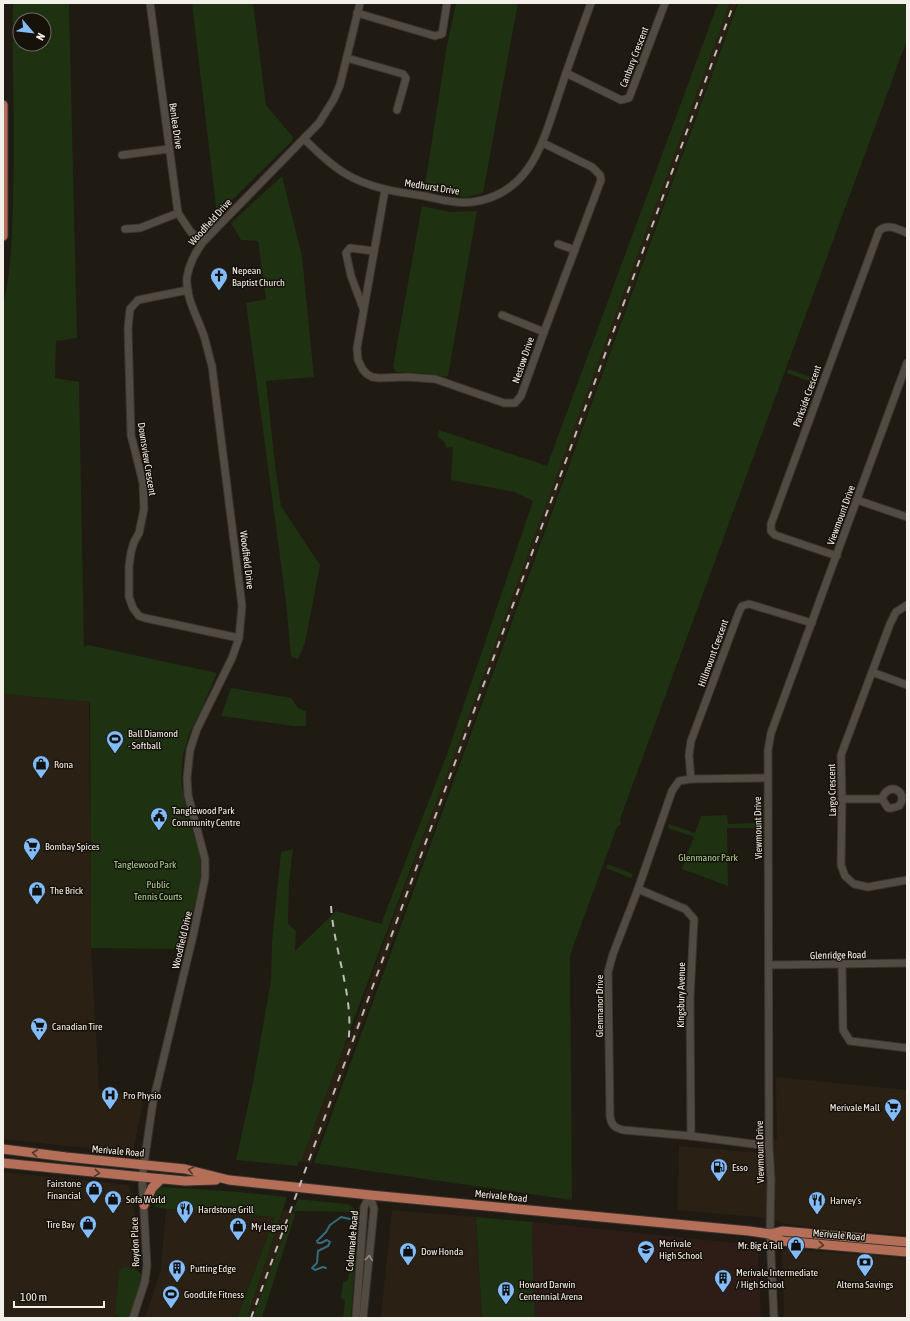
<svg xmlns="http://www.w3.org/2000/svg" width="910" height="1321" font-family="'Asap Condensed',sans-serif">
<rect width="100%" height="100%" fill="#1f1a12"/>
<!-- built -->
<g fill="#2a2114">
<path d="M730,3H737L311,1164L301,1162L344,1047L351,1035L373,973Z"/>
<path d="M3,694L89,702L91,948L99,1089L144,1097L133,1153L3,1139Z"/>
<path d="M776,1077L907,1090V1235L817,1228L786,1224L778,1221L757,1217L678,1210L679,1146L761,1153L777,1138Z"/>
<path d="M3,1172L129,1185L141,1242L126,1318H3Z"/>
<path d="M166,1209L275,1217L237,1318H145L161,1270Z"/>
<path d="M283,1210L293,1212L254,1318H247Z"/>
<path d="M392,1210L476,1217L482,1318H381Z"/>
<path d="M782,1249L907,1258V1318H784Z"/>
</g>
<!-- education -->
<path fill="#2e1d16" d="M533,1222L754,1245L758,1249L761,1318H535L532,1234Z"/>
<!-- green -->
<g fill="#1e3111" fill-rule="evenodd">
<path d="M13,3H69L77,338L56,341L55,378L79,382L84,647L88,645L217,673L202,708L190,732L183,754L181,780L186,808L200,856V884L183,949L91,948L90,702L3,694V304C12,269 12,232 13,195C15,131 12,67 13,3ZM20,20H44V44H20Z"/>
<path d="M192,3H253L266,105L293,137L292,141L217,215Z"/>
<path d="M456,3H518L483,193L467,197L424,191L447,45Z"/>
<path d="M718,3H730L453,758L385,936L301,1162L299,1161L297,1166L236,1160L253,1083L271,980L272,942L281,852L293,849L289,883L288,924L296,931L295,951L336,911L381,924L446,757L533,501L514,492L451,480L453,447L446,448L445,443L437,436L439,430L547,466Z"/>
<path d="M738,3H907V40L620,819L621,824L617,827L570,955L572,1200L314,1163Z"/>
<path d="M282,176L302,256L314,377L266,381L275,464L281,506L320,565L305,643L298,659L291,657L286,602L246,303L266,299L258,241L241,240L231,223Z"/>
<path d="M422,206L450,212L477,211L448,376L446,377C430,372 413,373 396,372L393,366Z"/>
<path d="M788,369L814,378L812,382L787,373Z"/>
<path d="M231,688L291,698L298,708L306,711V726H293L221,716Z"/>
<path d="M727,815L728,824L758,823V828H727L728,886L682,869L694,837L668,828L669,824L695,833L701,816Z"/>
<path d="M607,864L633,874L631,878L606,868Z"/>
<path d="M163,1187L240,1192L287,1197L247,1318H237L275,1217L166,1209L155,1207L154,1197L157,1189Z"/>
<path d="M298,1199L347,1204C356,1207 357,1214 358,1222L351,1318H343L345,1301L341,1298L343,1282L348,1280L354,1240L355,1218L351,1212L293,1211L295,1214L262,1318H253L293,1211Z"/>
<path d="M476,1217L533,1222L532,1234L535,1318H482Z"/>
<path d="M123,1267C131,1268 138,1269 142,1276L130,1318H121L115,1313L119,1270Z"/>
</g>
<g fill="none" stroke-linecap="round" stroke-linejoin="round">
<!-- stream -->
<path stroke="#346b7e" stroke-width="2" d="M326,1268L323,1267L315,1270L312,1268L317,1263L318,1251L328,1246L330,1242L327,1240L321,1243H318L317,1241L326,1232L330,1225L341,1217L350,1219"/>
<!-- minor casing -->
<g stroke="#383430" stroke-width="9">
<g id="minor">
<path d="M150,3L178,213L190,231L202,243"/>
<path d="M357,13L435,36L442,34L447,3"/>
<path d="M347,58L403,74L406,78L397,110"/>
<path d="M566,73L621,100L629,98L665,3"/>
<path d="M304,139C317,151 330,165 346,174C369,188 397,192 424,196C439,199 456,204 472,202C531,194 543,142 559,94C569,64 580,33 591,3"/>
<path d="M122,155L169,149"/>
<path d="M385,190L357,348L358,360L363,370L367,374L372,377L379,378L407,377L435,379L504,403H515L521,396L544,332L601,180L600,175L592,167L543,143"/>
<path d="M125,229L140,228L178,213"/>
<path d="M558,244L575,250"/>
<path d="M188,290L138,300L130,309L128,328L131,435L143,483L144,509L139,533L134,542L131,552L129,566V597L133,608L139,616L145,618L239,638"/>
<path d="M363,308L351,276L346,253L350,248L374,251"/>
<path d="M502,315L544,332"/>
<path d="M857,500L907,517"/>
<path d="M837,556L775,535L771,531V524L879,231C887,223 898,229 907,233"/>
<path d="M907,605L896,612L890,624L841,755L842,799L841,865L845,876L854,884L868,887L907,880"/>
<path d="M872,672L907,685"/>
<path d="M767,778L691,779L679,781L672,791L638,889L613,954L608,972L610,1116C611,1125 615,1128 623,1130L691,1136L769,1146"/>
<path d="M691,779L689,755L691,741L739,612L742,606L749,604L812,623"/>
<path d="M842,799H882L888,808H892L899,806C910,792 888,780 882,799"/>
<path d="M638,889L685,909L694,919L690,998L691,1136"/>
<path d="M770,965L907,963"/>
<path d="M842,965L843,1030L850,1041L907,1048"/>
<path d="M133,1318L145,1281L147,1266L142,1177L153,1102L193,936L205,878V859L188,795L187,778L190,750L197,729L232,658L239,638L242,606L212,366C209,356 207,346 204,336C198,318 185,297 187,277C189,264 195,254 202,243L319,123L334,99L340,85L360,3"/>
<path d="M356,1318L364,1207L370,1195"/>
<path d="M363,1318L374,1209L370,1195"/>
<path d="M774,1318L770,1234L771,1180L769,1146L768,750L771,733L907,363"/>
</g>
</g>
<!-- major casing -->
<g stroke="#383430" stroke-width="11">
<g id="major">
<path d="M3,105V236"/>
<path d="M3,1149L66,1157L185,1169L229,1180L370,1195L749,1231L770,1234L782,1241L907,1252"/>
<path d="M3,1163L153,1178L185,1181L216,1180"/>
<path d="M144,1205L152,1188L161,1179"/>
<path d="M770,1234L782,1231L907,1242"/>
</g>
</g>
<!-- minor -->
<use href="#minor" stroke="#514b42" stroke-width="7"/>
<!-- major -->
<use href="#major" stroke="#b56e58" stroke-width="9"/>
<!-- rail -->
<g stroke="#c0bcb6" stroke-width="2" stroke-dasharray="7 7" stroke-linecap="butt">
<path d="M331,906C334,953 355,997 348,1044"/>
<path d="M251,1318L734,3"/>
</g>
</g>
<!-- one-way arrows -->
<defs><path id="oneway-chevron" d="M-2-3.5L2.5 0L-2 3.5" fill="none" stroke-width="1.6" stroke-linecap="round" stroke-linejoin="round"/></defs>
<g stroke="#563629">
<use href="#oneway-chevron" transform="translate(35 1153) rotate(-173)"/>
<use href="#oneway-chevron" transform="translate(191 1170) rotate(-167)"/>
<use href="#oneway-chevron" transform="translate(97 1173) rotate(6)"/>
<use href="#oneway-chevron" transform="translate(821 1245) rotate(5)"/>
</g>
<use stroke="#928d85" href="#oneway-chevron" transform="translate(369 1258) rotate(-84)"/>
<!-- icons -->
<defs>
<g id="church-pin" transform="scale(0.9)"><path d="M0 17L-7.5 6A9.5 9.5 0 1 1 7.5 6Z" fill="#83bcfb" stroke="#161109"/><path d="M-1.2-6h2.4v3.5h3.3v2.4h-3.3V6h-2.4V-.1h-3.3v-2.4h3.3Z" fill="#111"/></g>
<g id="stadium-pin" transform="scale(0.9)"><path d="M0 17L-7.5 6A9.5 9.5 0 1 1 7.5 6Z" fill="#83bcfb" stroke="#161109"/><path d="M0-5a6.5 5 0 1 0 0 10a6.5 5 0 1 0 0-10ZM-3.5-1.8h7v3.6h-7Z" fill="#111"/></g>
<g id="shop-pin" transform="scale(0.9)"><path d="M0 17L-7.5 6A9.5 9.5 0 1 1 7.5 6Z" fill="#83bcfb" stroke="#161109"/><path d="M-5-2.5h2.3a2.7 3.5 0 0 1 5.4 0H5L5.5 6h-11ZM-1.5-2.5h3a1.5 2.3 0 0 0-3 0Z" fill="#111"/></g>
<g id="civic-pin" transform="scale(0.9)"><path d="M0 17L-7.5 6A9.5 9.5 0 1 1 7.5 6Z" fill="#83bcfb" stroke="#161109"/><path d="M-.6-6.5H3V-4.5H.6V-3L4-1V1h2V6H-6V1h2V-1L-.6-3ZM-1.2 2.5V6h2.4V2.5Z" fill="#111"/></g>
<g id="supermarket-pin" transform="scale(0.9)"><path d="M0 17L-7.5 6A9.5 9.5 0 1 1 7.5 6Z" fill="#83bcfb" stroke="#161109"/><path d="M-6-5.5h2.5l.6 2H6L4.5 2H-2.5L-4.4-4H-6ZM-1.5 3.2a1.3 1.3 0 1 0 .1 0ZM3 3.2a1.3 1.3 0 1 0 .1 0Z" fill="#111"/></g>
<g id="hospital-pin" transform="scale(0.9)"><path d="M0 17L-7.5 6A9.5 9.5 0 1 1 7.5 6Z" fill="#83bcfb" stroke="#161109"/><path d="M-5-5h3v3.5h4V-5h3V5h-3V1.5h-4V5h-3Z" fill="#111"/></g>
<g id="fuel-pin" transform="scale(0.9)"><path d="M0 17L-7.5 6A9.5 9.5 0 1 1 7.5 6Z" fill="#83bcfb" stroke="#161109"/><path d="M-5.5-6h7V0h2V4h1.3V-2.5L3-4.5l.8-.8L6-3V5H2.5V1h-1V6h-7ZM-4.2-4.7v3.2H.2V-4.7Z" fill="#111"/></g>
<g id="restaurant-pin" transform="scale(0.9)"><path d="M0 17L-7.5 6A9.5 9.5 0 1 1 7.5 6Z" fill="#83bcfb" stroke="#161109"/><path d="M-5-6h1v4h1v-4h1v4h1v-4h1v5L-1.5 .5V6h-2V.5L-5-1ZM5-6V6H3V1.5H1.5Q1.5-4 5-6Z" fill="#111"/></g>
<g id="school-pin" transform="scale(0.9)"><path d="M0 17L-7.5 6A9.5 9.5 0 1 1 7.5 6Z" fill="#83bcfb" stroke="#161109"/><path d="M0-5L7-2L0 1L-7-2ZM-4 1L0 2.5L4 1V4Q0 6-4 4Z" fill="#111"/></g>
<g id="bank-pin" transform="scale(0.9)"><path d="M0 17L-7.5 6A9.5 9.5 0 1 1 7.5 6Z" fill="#83bcfb" stroke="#161109"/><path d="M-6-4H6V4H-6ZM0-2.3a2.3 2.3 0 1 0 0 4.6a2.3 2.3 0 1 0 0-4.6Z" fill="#111"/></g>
<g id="building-pin" transform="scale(0.9)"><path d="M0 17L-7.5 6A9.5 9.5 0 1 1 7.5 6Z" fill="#83bcfb" stroke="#161109"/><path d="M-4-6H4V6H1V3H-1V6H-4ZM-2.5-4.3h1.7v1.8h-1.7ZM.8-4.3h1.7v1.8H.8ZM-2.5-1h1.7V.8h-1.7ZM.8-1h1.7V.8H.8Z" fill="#111"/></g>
</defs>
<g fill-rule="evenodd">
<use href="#church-pin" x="219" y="276"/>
<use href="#stadium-pin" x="115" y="739"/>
<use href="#shop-pin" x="41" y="764"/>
<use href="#civic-pin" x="159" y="816"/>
<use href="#supermarket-pin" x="32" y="846"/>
<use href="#shop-pin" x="37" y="890"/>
<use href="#supermarket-pin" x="39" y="1026"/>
<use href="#hospital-pin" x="110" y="1095"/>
<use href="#supermarket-pin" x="893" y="1107"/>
<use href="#fuel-pin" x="719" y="1167"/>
<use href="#shop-pin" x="94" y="1189"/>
<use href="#shop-pin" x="113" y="1199"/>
<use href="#restaurant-pin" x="817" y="1200"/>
<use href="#restaurant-pin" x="185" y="1209"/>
<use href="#shop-pin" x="88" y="1224"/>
<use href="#shop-pin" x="238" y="1226"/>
<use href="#shop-pin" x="796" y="1245"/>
<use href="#school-pin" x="646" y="1249"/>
<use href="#shop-pin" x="408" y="1251"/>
<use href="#bank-pin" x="865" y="1262"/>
<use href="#building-pin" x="177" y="1268"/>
<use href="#building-pin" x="723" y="1278"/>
<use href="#building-pin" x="506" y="1290"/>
<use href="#stadium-pin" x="171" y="1294"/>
</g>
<g text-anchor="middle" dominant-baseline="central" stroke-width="3" stroke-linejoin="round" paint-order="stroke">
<!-- street labels -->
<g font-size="10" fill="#f3efe9" stroke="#161109">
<text transform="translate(634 57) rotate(-69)">Canbury Crescent</text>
<text transform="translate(176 126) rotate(82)">Benlea Drive</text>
<text transform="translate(432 187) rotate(9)">Medhurst Drive</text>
<text transform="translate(210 222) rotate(-48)">Woodfield Drive</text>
<text transform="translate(523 360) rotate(-71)">Nestow Drive</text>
<text transform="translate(807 396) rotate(-70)">Parkside Crescent</text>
<text transform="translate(147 459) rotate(81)">Downsview Crescent</text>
<text transform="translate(841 515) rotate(-70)">Viewmount Drive</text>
<text transform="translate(247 560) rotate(83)">Woodfield Drive</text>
<text transform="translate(713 653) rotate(-70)">Hillmount Crescent</text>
<text transform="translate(832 790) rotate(-91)">Largo Crescent</text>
<text transform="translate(758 828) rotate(-91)">Viewmount Drive</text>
<text transform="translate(182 940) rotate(-77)">Woodfield Drive</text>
<text transform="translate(838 955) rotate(-1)">Glenridge Road</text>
<text transform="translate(681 995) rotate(-89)">Kingsbury Avenue</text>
<text transform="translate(599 1006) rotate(-90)">Glenmanor Drive</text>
<text transform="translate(118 1151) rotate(5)">Merivale Road</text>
<text transform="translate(760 1152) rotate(-91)">Viewmount Drive</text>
<text transform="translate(501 1196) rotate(6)">Merivale Road</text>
<text transform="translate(839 1235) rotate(5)">Merivale Road</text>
<text transform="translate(352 1241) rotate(-85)">Colonnade Road</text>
<text transform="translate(135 1242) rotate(-92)">Roydon Place</text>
</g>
<!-- poi labels -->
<g font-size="10" fill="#f3efe9" stroke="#161109" text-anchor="start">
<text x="232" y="270">Nepean<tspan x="232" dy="12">Baptist Church</tspan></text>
<text x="128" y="733">Ball Diamond<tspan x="128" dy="12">- Softball</tspan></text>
<text x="54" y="764">Rona</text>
<text x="172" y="810">Tanglewood Park<tspan x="172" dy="12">Community Centre</tspan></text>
<text x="45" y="846">Bombay Spices</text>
<text x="50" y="890">The Brick</text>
<text x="52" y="1026">Canadian Tire</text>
<text x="123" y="1095">Pro Physio</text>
<text x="880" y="1107" text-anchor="end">Merivale Mall</text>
<text x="732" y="1167">Esso</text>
<text x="81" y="1183" text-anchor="end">Fairstone<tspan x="81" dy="12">Financial</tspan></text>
<text x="126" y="1199">Sofa World</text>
<text x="830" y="1200">Harvey's</text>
<text x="198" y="1209">Hardstone Grill</text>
<text x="75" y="1224" text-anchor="end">Tire Bay</text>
<text x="251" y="1226">My Legacy</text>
<text x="659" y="1243">Merivale<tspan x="659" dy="12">High School</tspan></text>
<text x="783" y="1245" text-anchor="end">Mr. Big &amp; Tall</text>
<text x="421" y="1251">Dow Honda</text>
<text x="190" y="1268">Putting Edge</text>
<text x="736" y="1272">Merivale Intermediate<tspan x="736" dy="12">/ High School</tspan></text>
<text x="519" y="1284">Howard Darwin<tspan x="519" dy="12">Centennial Arena</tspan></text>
<text x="865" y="1284" text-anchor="middle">Alterna Savings</text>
<text x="184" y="1294">GoodLife Fitness</text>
</g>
<!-- park labels -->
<g font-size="10" fill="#aad193" stroke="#161109">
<text x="708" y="857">Glenmanor Park</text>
<text x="145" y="864">Tanglewood Park</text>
<text x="158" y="884">Public<tspan x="158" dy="12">Tennis Courts</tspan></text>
</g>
</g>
<!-- border -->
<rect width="910" height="1321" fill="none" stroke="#f3efe9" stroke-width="8"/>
<!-- north arrow -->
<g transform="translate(32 32) rotate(118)"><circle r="19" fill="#161109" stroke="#6e6a63"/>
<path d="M0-3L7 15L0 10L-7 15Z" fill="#83bcfb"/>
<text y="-6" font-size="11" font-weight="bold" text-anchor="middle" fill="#f3efe9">N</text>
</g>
<!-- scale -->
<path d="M14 1301v6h90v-6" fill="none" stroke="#f3efe9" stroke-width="2"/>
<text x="20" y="1301" font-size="12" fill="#f3efe9" stroke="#161109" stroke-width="3" paint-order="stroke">100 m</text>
</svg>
